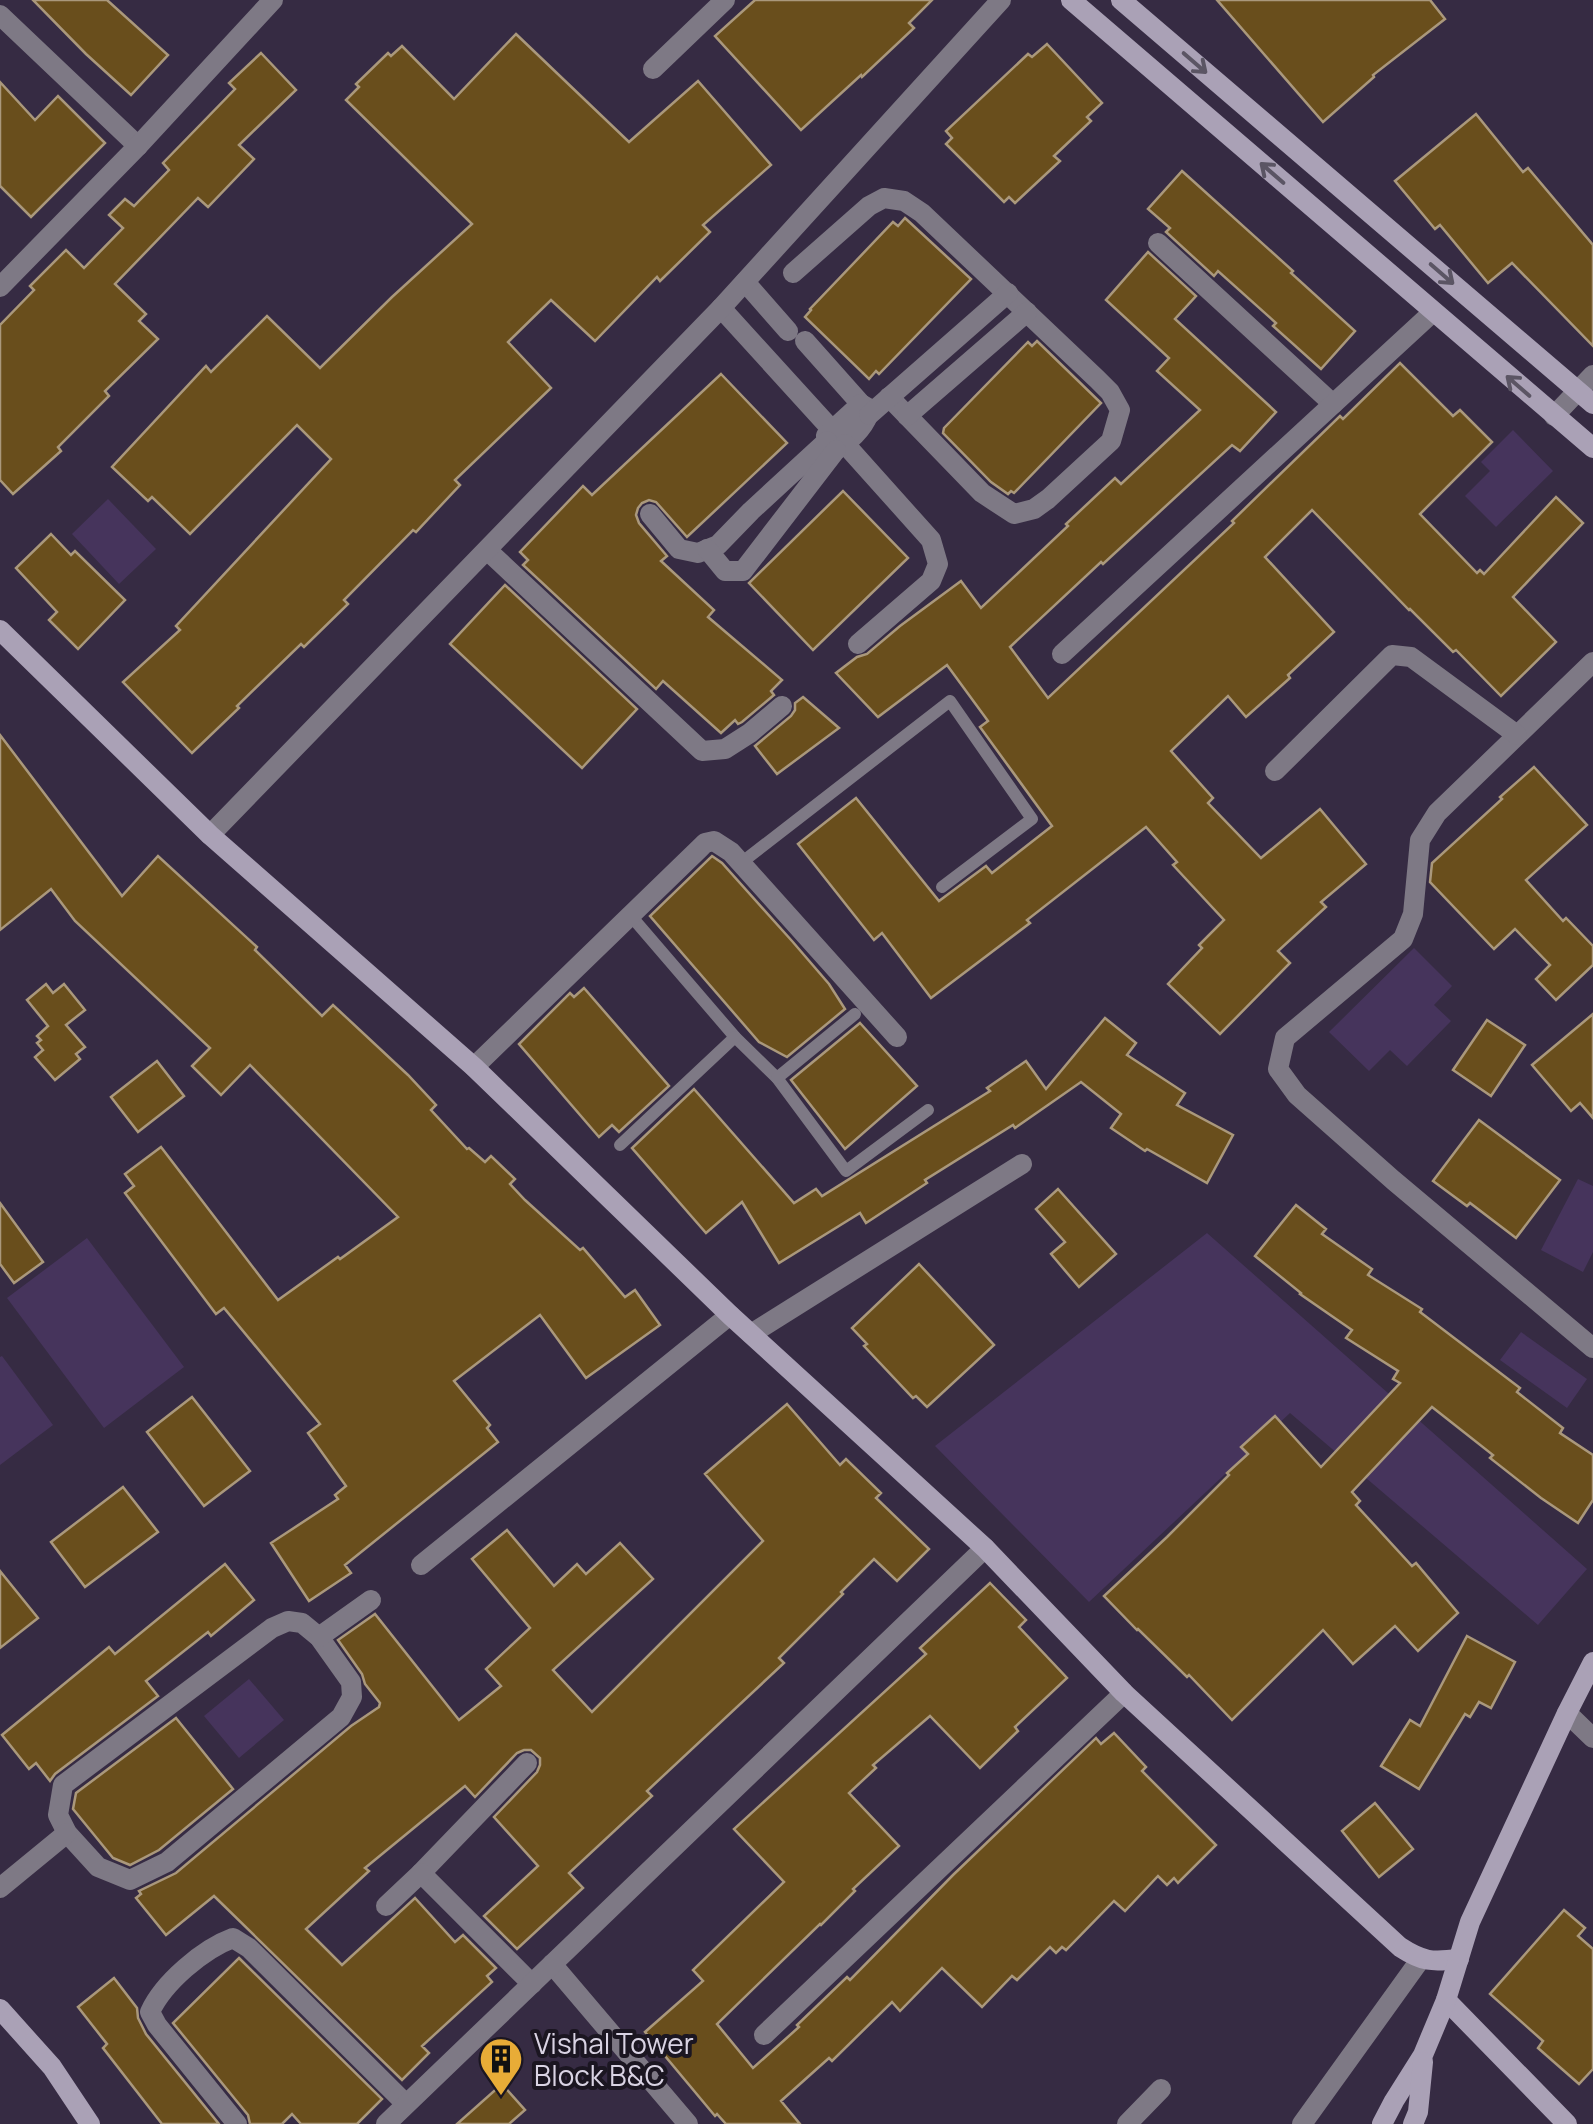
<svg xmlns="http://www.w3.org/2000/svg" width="1593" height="2124" font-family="Manrope,sans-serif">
<rect width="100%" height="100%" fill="#362b43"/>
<!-- green -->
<g fill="#46345c">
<path d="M1513,430L1553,471L1496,527L1465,496L1490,471L1481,462Z"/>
<path d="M108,499L156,549L119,584L72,534Z"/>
<path d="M1414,948L1452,986L1434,1005L1451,1021L1407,1066L1390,1050L1369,1071L1329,1032Z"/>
<path d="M1578,1179L1593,1186V1252L1583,1272L1541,1250Z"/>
<path d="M1207,1233L1587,1569L1538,1625L1290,1413L1089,1602L935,1446Z"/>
<path d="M87,1238L184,1367L104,1428L7,1298Z"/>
<path d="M1521,1332L1587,1379L1567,1408L1500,1360Z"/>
<path d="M2,1356L53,1425L0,1465V1357Z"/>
<path d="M249,1679L284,1720L239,1758L204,1716Z"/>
</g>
<!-- building -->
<g fill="#694e1c" stroke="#aa987c" stroke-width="2.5">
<path d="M33,0H107L168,55L131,95L86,54Z"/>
<path d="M755,0H932L909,23L914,28L862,77L861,75L801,130L715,36Z"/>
<path d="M1217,0H1430L1445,19L1373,75L1374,77L1323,122Z"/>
<path d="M516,34L629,142L698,81L771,165L703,225L710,232L660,281L657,277L595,341L551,300L508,342L551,388L455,480L460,485L416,532L413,530L344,600L348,604L304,647L301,644L237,706L239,708L192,753L123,682L180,630L176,626L331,459L297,425L190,534L152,497L148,501L112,467L206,366L211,372L267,316L320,368L392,297L472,224L346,100L359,87L356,84L388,53L391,56L402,46L454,99Z"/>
<path d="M1047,44L1102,103L1087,117L1091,121L1054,156L1060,161L1015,203L1009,197L1004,202L946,144L952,138L946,131L1028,54L1032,57Z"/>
<path d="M261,53L296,90L239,145L254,159L208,207L198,198L115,284L146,314L139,321L158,339L105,391L109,396L58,447L61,451L13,494L0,480V325L34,290L30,286L66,250L84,268L123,228L109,215L125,199L134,206L169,170L163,163L235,89L229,83Z"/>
<path d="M0,82L35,120L58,96L105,143L31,217L0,186Z"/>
<path d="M1476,114L1523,172L1528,168L1593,245V346L1512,263L1488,283L1440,225L1435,229L1395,181Z"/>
<path d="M1182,171L1293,271L1291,273L1355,331L1321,369L1273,326L1276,323L1218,271L1214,276L1166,232L1170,228L1148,209Z"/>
<path d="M905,218L971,279L879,374L876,371L869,379L805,317L811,310L810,309L893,222L898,226Z"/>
<path d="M1148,252L1196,296L1175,319L1276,412L1240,451L1232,445L1103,564L1101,562L1010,647L1048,698L1234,523L1232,521L1340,416L1343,419L1400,363L1453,416L1460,410L1492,442L1420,514L1477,573L1480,570L1484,574L1556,497L1583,523L1513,597L1556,642L1501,696L1456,650L1453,652L1410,609L1409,610L1312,510L1265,557L1334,632L1288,675L1290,678L1246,717L1228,696L1171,751L1213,798L1208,803L1261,858L1320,809L1366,864L1321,902L1326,907L1278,951L1290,963L1220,1034L1168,984L1202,948L1199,945L1224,920L1173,865L1177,862L1146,827L1027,920L1030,923L931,998L882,933L874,940L798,844L856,798L939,901L986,866L992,873L1052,826L980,727L988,721L947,665L878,717L836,673L857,657L867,654L900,626L961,581L981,608L1068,526L1066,524L1115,478L1121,484L1200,410L1157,371L1169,358L1106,300Z"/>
<path d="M1037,341L1101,403L1014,493L1011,491L1008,494L991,482L943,433L944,428L1028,342L1032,346Z"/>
<path d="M721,374L787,443L687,537L656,502L649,500L642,503L638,508L636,515L639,523L667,556L661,561L714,610L708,617L782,680L771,691L774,695L742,722L738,724L735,720L721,733L663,681L656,689L523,565L528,560L520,552L583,486L592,495Z"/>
<path d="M843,491L908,558L813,650L749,583Z"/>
<path d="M51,534L71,555L75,551L125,600L78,649L49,620L57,612L16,568Z"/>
<path d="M505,585L637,709L582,768L450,644Z"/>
<path d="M803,697L839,728L777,774L755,746L791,716L795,710V703Z"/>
<path d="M0,735L122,896L158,856L257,947L255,950L322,1016L333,1005L408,1075L436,1105L431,1110L467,1149L469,1148L485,1162L491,1156L515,1179L510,1184L525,1200L580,1250L583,1248L625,1297L635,1290L660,1325L586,1378L540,1315L454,1381L490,1425L487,1428L498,1442L345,1565L351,1573L309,1601L271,1543L338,1499L335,1495L346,1486L308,1433L320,1424L224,1308L216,1314L125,1193L134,1186L125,1174L161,1147L278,1300L338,1257L340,1259L398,1217L250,1065L221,1095L192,1066L210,1048L75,921L51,889L0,930Z"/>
<path d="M1534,767L1587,825L1526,880L1563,921L1566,918L1593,946V965L1556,1000L1536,979L1550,965L1515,929L1494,949L1430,882L1432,863L1502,799L1500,797Z"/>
<path d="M712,856L722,863L792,941L829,984L845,1009L787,1057L759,1042L650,916Z"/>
<path d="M46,984L53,993L64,984L85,1010L66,1025L85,1047L76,1054L80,1059L55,1080L35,1057L43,1050L37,1043L41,1040L37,1036L48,1026L27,1000Z"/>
<path d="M584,988L669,1086L619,1132L612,1125L599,1137L519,1044L570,993L574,997Z"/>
<path d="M1593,1014V1118L1580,1103L1571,1111L1532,1065Z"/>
<path d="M1105,1018L1136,1043L1127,1055L1185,1093L1177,1105L1233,1135L1207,1183L1147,1149L1145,1151L1111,1128L1121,1114L1081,1082L1015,1128L1013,1125L925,1180L927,1183L866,1223L860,1213L779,1263L742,1202L706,1233L632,1148L694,1089L794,1203L816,1189L822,1196L990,1091L987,1088L1026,1061L1046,1089Z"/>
<path d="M1487,1020L1525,1045L1491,1096L1453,1070Z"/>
<path d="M860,1023L917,1086L845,1149L791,1080Z"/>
<path d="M157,1061L184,1096L138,1132L111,1097Z"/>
<path d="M1479,1120L1560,1180L1516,1238L1470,1203L1467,1206L1433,1181Z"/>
<path d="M1058,1189L1116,1254L1079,1287L1051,1254L1065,1242L1036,1209Z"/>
<path d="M0,1203L43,1262L14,1283L0,1264Z"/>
<path d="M1296,1205L1326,1229L1322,1234L1372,1269L1368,1275L1422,1309L1420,1312L1520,1388L1517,1392L1563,1428L1560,1433L1593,1455V1500L1578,1523L1541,1498L1490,1458L1493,1455L1432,1407L1352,1492L1360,1501L1356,1505L1412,1566L1416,1563L1458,1613L1418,1651L1395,1626L1353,1664L1323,1630L1232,1720L1189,1675L1187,1677L1138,1629L1137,1630L1104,1596L1167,1537L1229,1475L1227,1473L1248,1454L1241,1447L1275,1416L1321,1467L1400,1383L1393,1379L1398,1371L1346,1338L1352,1330L1300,1294L1301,1293L1255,1256Z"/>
<path d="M919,1264L994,1345L927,1407L916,1396L913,1398L864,1346L867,1344L852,1328Z"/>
<path d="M192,1397L250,1471L204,1506L147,1432Z"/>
<path d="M787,1404L840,1465L846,1459L881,1493L876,1498L929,1549L897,1581L874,1559L841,1592L843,1594L779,1658L784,1663L647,1791L652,1796L569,1873L583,1888L517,1949L484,1916L538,1866L494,1817L537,1772L540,1765V1758L531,1750H524L517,1753L475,1797L465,1786L365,1868L369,1871L306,1929L342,1965L415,1898L455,1942L463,1935L496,1968L487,1976L492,1982L422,2046L429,2053L402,2080L214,1896L166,1935L136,1898L141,1894L139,1891L176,1873L351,1726L379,1707L380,1703L365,1684L362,1674L338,1640L375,1614L459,1720L501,1686L486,1669L530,1628L472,1559L507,1530L554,1586L577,1564L586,1574L620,1543L653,1579L553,1670L592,1712L763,1541L705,1474Z"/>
<path d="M123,1487L158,1532L85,1587L51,1542Z"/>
<path d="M225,1564L254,1600L211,1636L208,1632L146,1681L158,1696L55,1774L50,1781L36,1763L29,1769L2,1735L109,1647L115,1654Z"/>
<path d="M0,1571L38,1618L0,1648Z"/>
<path d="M990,1583L1026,1620L1019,1627L1067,1678L1015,1727L1018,1731L980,1768L930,1716L873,1765L876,1768L849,1793L899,1846L853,1889L855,1891L821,1925L820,1924L717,2024L753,2068L799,2027L797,2025L847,1977L850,1980L953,1875L1096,1738L1101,1744L1114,1733L1146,1767L1142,1771L1216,1845L1178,1883L1174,1878L1167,1885L1158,1876L1125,1911L1114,1901L1066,1950L1062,1947L1056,1953L1050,1947L1017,1980L1012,1976L982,2007L942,1968L900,2011L892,2002L832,2061L829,2058L781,2101L800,2124H726L717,2114L715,2116L645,2032L703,1981L693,1970L784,1882L734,1829L926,1654L920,1648Z"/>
<path d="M1467,1636L1515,1662L1491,1708L1479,1702L1470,1717L1465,1714L1419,1789L1381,1766L1410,1720L1420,1726Z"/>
<path d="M176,1718L233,1789L159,1850L130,1865L113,1858L73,1809L76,1793Z"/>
<path d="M1375,1803L1413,1849L1379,1877L1342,1831Z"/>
<path d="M1564,1910L1585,1928L1578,1936L1593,1949V2069L1579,2084L1538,2048L1543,2041L1490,1994Z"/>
<path d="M239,1958L382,2099L357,2124H301L292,2114L282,2124H250L248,2115L173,2023Z"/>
<path d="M114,1978L137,2008L138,2018L146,2034L219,2124H162L103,2048L107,2044L78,2007Z"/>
<path d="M502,2084L525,2110L509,2124H457Z"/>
</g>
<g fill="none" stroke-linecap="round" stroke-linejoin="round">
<!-- lane -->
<g stroke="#7e7985" stroke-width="12">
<path d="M741,863L950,701L1032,819L942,887"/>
<path d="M631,916L735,1037L777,1078L846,1171L928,1110"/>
<path d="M777,1078L855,1014"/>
<path d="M620,1145L735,1037"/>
</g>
<!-- street -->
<g stroke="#7e7985" stroke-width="20">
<path d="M0,15L138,146"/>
<path d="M653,69L725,0"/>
<path d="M1158,243L1333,404"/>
<path d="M793,273L869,206L884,198L904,201L922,213L1097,379L1110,392L1120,410L1111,441L1048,499L1034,509L1014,514L982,493L889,397"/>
<path d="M745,282L788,331"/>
<path d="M0,287L138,146L273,0"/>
<path d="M721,308L832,430"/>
<path d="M805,341L861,404"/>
<path d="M861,404L870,409C866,427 851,440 836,450L827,445L826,436Z"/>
<path d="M869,415L1008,293"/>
<path d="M907,416L1027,312"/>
<path d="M1554,416L1593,375"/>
<path d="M845,444L931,540L938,564L931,581L858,644"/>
<path d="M650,514L679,549L698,553L718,545L751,511L827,441"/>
<path d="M707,549L725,571H743L836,450"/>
<path d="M487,550L702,751L725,749L750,733L782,706"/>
<path d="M1062,654L1433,312"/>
<path d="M1593,662L1437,813L1420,840L1413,914L1403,939L1285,1038L1278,1069L1297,1095L1393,1180L1593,1348"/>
<path d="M1275,771L1392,655L1411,657L1517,735"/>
<path d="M210,835L721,308L1001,0"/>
<path d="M474,1067L699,849L705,843L714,841L731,852L897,1037"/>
<path d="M751,1334L1022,1164"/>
<path d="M421,1565L730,1315"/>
<path d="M288,1621L302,1623L319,1637L351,1682L352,1697L341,1717L167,1862L130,1880L98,1867L67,1833L58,1815L63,1785L272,1628Z"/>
<path d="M319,1637L371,1600"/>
<path d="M1567,1713L1593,1738"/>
<path d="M527,1763L421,1873L532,1984"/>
<path d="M0,1888L67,1833"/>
<path d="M386,1906L421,1873"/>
<path d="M552,1964L688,2124"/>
<path d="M764,2035L1124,1693"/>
<path d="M237,2124L157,2025L150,2012C163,1983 203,1949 233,1938L249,1948L406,2104"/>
<path d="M386,2124L985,1548"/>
<path d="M1127,2124L1161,2089"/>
<path d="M1302,2124L1420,1960"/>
</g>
<!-- secondary -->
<g stroke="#aaa1b6" stroke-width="20">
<path d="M1071,0L1593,448"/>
<path d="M1121,0L1593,404"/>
<path d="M0,630L210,835L474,1067L730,1315L985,1548L1124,1693L1400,1947C1423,1962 1432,1962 1459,1959"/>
<path d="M1446,2000L1567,2124"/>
<path d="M0,2009L52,2067L90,2124"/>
<path d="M1382,2124L1394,2101L1423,2055L1446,2000L1470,1922L1567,1713L1593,1662"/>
<path d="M1413,2124L1418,2112L1423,2062"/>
</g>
</g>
<!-- one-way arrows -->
<defs><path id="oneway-shaft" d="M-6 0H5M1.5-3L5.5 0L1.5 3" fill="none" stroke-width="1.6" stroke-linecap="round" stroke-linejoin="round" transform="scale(2.5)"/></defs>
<g stroke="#5b5564">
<use href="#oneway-shaft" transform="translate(1195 63) rotate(41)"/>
<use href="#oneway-shaft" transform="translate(1272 173) rotate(-139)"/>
<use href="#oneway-shaft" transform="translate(1442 274) rotate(41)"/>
<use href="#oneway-shaft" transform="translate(1518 386) rotate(-139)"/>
</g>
<!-- icons -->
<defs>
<g id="building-pin" transform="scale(2.25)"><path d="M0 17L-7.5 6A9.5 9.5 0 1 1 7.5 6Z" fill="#e8ac37" stroke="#1b1621"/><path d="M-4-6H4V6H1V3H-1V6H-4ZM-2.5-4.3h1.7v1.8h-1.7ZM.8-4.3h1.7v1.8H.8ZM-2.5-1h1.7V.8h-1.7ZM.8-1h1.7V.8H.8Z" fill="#111"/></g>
</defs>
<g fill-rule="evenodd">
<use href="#building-pin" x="501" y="2059"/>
</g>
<g text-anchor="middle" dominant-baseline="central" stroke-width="8" stroke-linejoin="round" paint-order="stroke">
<!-- poi labels -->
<g font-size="28" fill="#d9d3e3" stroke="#1b1621" text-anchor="start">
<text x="534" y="2043">Vishal Tower<tspan x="534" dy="32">Block B&amp;C</tspan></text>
</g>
</g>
</svg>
